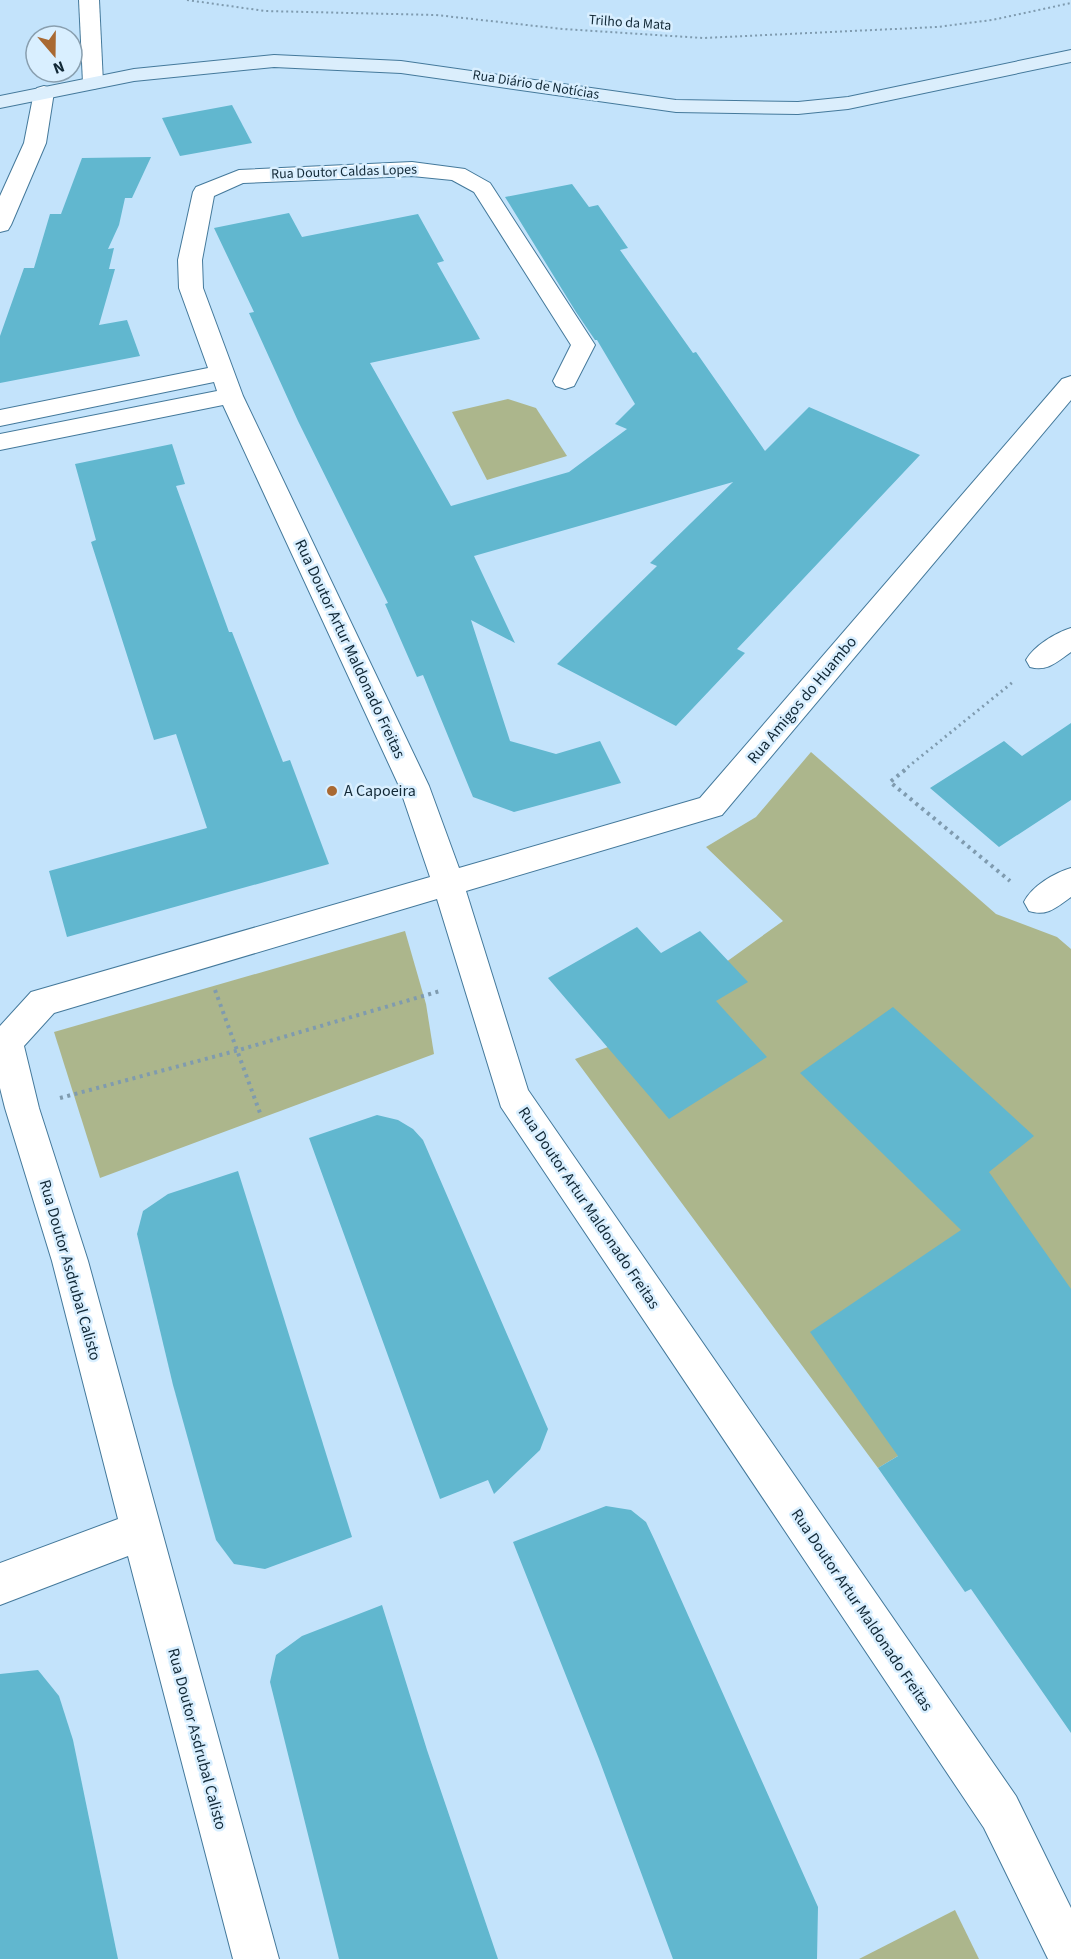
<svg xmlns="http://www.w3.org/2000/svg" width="1071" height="1959" font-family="'Source Sans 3',sans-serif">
<rect width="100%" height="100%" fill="#c3e3fb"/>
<!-- green -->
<g fill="#acb68c">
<path d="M508,399L536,408L567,456L487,480L452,412Z"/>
<path d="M811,752L996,914L1057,937L1071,949V1351L878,1468L575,1059L608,1047L783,921L706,847L756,817Z"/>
<path d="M405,931L426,1004L434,1054L100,1178L54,1032Z"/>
<path d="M955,1910L979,1959H859Z"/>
</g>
<!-- building -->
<g fill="#61b7cf">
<path d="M232,105L252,143L180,156L162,118Z"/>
<path d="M151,157L132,198H125L119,225L108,249L114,248L109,269H115L99,325L127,320L140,356L0,383V336L24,268H34L50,214H61L82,158Z"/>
<path d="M572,184L589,207L598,205L628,248L620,250L693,353L696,352L765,451L809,407L920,455L737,649L745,653L676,726L557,664L657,566L650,563L733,482L474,556L515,643L471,620L510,741L556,754L600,741L621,783L514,812L473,797L423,675L417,677L385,604L388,603L298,421L249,313L254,312L214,228L289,213L302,237L418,214L444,261L437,263L480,339L370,363L451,506L569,472L627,429L615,424L635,404L597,340H595L576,312L505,197Z"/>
<path d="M172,444L185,484L176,486L229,632H232L283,762L290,760L329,864L67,937L49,871L207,828L176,734L154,740L91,542L96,540L75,464Z"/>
<path d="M1071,723V800L999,847L930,788L1004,741L1022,756Z"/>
<path d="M637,927L661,953L700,931L748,982L716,1001L767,1057L669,1119L548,978Z"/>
<path d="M893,1007L1034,1136L989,1172L1071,1289V1733L971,1589L965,1592L878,1468L898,1456L810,1332L961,1230L800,1073Z"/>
<path d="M377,1115L398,1120L413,1129L423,1140L548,1429L540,1450L494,1494L488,1480L440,1499L309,1138Z"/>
<path d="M238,1171L352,1537L265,1569L234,1564L216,1540L173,1385L137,1234L143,1211L168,1194Z"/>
<path d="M606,1506L631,1510L646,1522L655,1541L818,1907L817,1959H673L599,1759L513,1542Z"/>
<path d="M382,1605L427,1750L498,1959H339L270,1682L276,1655L302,1636Z"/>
<path d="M38,1670L59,1696L73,1740L118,1959H0V1674Z"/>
</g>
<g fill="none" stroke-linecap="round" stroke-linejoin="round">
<!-- minor casing -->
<g stroke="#44799b" stroke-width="2">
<g id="minor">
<path d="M79,0H99L103,83L100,87L93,89L86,87L83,83Z"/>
<path d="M412,162L465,169L490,183L595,345L574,386L565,389L556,386L553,381L571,345L474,192L452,180L412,176L243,183L214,196L202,260L203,288L243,396L429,786L459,868L700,798L1062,379L1071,376V400L722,815L466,891L528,1090L1016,1796L1071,1908V1959H1048L984,1828L501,1107L437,899L54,1013L24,1046L39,1108L88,1261L279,1959H233L128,1556L0,1605V1563L118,1519L52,1261L5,1108L0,1088V1026L31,992L430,877L399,786L223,405L0,450V434L217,391L214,382L0,426V410L208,368L179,288L178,260L193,192L196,187L239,170Z"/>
<path d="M1071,628V652C1057,662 1047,672 1030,667L1026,660C1034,646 1055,633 1071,628Z"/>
<path d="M1071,868V897C1057,907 1047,917 1029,911L1024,902C1032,886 1054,873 1071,868Z"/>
</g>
</g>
<!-- tertiary casing -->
<g stroke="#44799b" stroke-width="2">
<path id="tertiary" d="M44,86L51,88L54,92L46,143L11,225L8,230L0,232V196L24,143L34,92L37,88Z"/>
</g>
<!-- secondary casing -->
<g stroke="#44799b" stroke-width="2">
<path id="secondary" d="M1071,50V62L848,109L798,114L676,112L401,73L274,67L134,81L0,108V96L134,69L274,55L401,61L676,100L798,102L848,97Z"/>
</g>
<!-- path-far2 -->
<path stroke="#7f9baf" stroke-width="2" stroke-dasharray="2 3" stroke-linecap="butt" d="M187,0L265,11L436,15L563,29L703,38L937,27L992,20L1071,3"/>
<!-- path-far1 -->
<path stroke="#7f9baf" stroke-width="3" stroke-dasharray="2 4" stroke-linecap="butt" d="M903,771L1013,682"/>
<!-- path -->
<g stroke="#7f9baf" stroke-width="4" stroke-dasharray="3 4.5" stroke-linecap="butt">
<path d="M905,770L890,782L1010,881"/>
<path d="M215,990L260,1113"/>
<path d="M60,1098L239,1050L440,991"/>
</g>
<!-- minor -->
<use href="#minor" fill="#fff" fill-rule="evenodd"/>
<!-- tertiary -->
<use href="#tertiary" fill="#fff" fill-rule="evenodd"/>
<!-- secondary -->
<use href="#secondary" fill="#dbeefc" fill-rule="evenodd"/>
</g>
<!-- markers -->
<circle fill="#a96932" stroke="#d9efff" stroke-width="2" cx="332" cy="791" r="6"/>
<g text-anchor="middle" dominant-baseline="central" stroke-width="5" stroke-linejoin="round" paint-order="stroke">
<!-- far-street labels -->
<g font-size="14" fill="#112836" stroke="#d9efff">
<text transform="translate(630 23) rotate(4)">Trilho da Mata</text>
<text transform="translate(536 85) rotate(9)">Rua Diário de Notícias</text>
<text transform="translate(344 172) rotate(-2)">Rua Doutor Caldas Lopes</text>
</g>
<!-- street labels -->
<g font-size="16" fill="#112836" stroke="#d9efff">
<text transform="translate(350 649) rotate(65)">Rua Doutor Artur Maldonado Freitas</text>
<text transform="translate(802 700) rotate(-50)">Rua Amigos do Huambo</text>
<text transform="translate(589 1208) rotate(56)">Rua Doutor Artur Maldonado Freitas</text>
<text transform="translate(70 1270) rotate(74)">Rua Doutor Asdrubal Calisto</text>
<text transform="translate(862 1610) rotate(56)">Rua Doutor Artur Maldonado Freitas</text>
<text transform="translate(197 1739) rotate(75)">Rua Doutor Asdrubal Calisto</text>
</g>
<!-- poi labels -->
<g font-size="16" fill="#112836" stroke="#d9efff" text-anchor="start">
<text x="344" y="791">A Capoeira</text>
</g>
</g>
<!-- north arrow -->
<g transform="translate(54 54) rotate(160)"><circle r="28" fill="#d9efff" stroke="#899faf" stroke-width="1.5"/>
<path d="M0-4.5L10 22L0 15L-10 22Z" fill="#a96932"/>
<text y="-9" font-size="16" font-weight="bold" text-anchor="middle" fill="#112836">N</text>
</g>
</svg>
